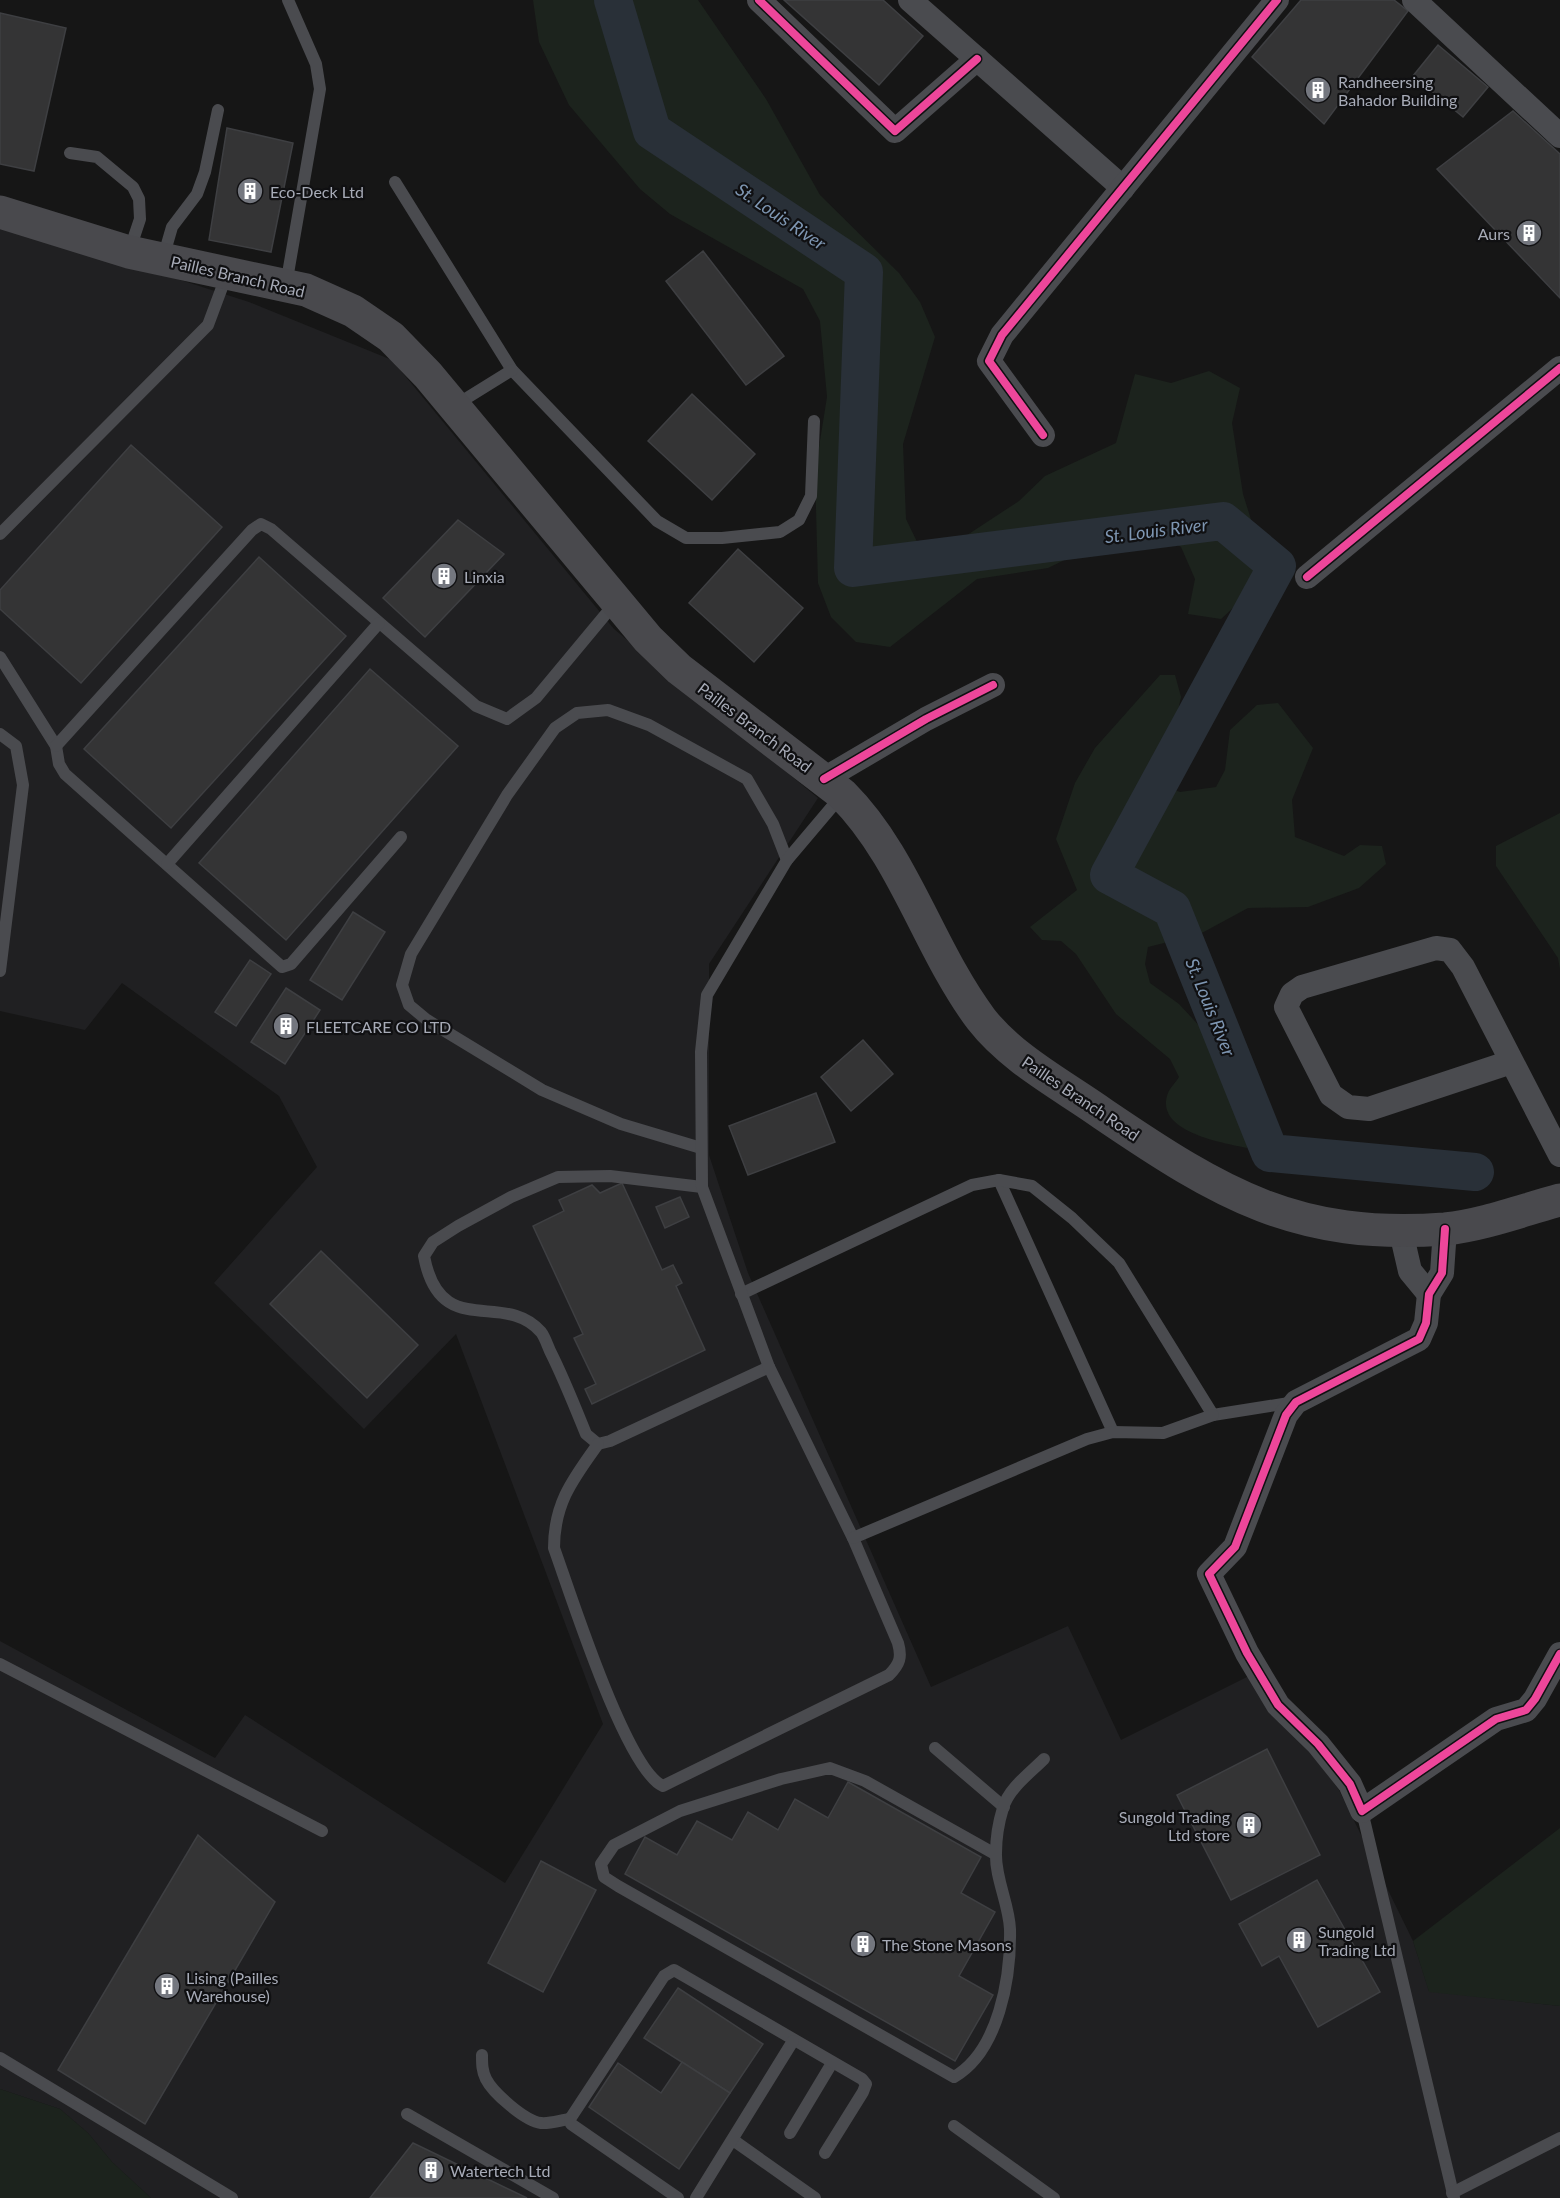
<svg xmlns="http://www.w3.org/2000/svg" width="1560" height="2198" font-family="Lato,sans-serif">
<rect width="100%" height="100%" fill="#161616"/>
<!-- built -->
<path fill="#202022" d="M0,222L249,302L392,360L614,629L818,798L709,964V1155L748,1273L931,1687L1068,1626L1121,1740L1253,1674L1339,1790L1413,1941L1429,1991L1560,2006V2198H151L112,2162L88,2133L60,2109L0,2089V1641L215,1758L245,1715L505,1883L603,1724L456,1334L364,1429L214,1283L317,1167L279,1096L122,983L85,1030L0,1011Z"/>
<!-- green -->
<g fill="#1c231d">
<path d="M533,0H698L766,99L820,195L899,273L920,302L935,337L903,444L906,519L921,550L958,541L1019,501L1045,476L1116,443L1135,374L1171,383L1209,371L1240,388L1232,423L1243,494L1265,564L1247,595L1221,619L1188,614L1195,579L1181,547L1149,529L1114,536L1048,568L977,579L890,647L856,642L831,617L818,583L815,472L827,397L820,321L803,289L670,214L640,189L569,105L539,42Z"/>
<path d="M1160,675H1175L1181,697L1162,785L1180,792L1216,787L1225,770L1230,730L1257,705L1278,703L1313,748L1292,800L1295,837L1344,856L1360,845L1382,846L1386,864L1359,888L1308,907L1248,908L1200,934L1148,947L1145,964L1150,983L1179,1004L1267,1099L1247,1148C1224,1143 1153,1132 1168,1093C1170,1088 1176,1082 1179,1077L1170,1059L1116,1014L1076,954L1061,941L1042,940L1030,927L1077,890L1056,839L1075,783L1095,748Z"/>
<path d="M1560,813V969L1558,958L1496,866V846Z"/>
<path d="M1560,1828V2006L1429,1992L1413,1941Z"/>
<path d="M0,2089L60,2109L88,2133L112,2162L151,2198H0Z"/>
</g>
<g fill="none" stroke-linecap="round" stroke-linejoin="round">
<!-- river -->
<path stroke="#293038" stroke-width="38" d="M613,0L652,131L864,272L853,568L1223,521L1277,566L1109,875L1172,909L1270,1153L1475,1172"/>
</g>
<!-- building -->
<g fill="#343435" stroke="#3e3f42" stroke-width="1.5">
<path d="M784,0H883L923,36L879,85Z"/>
<path d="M1301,0H1394L1408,11L1324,124L1252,57Z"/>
<path d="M0,13L66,28L34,171L0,164Z"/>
<path d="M1438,45L1488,87L1463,117L1413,76Z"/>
<path d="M1513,111L1560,154V298L1437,169Z"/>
<path d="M227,128L293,143L271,252L209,240Z"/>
<path d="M703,251L784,356L746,385L666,281Z"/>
<path d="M692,394L755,454L712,500L648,441Z"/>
<path d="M131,445L222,527L81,683L0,609V590Z"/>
<path d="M458,520L504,554L425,637L383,598Z"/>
<path d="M738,549L803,608L754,662L689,603Z"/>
<path d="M259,557L346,636L171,828L84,749Z"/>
<path d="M370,669L458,746L286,940L199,863Z"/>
<path d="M353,912L385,932L342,1000L310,980Z"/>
<path d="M250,960L271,974L236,1026L215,1012Z"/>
<path d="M286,988L320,1010L285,1064L251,1042Z"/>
<path d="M863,1040L893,1074L851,1111L821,1077Z"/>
<path d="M816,1093L835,1142L748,1175L729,1126Z"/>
<path d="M622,1183L662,1270L673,1265L682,1283L676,1286L705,1350L592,1404L585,1389L596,1384L574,1338L583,1334L533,1226L564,1211L559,1200L592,1185L600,1193Z"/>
<path d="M680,1197L689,1217L665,1228L656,1207Z"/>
<path d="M321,1251L418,1345L367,1398L270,1304Z"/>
<path d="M1267,1749L1320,1855L1231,1900L1177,1795Z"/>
<path d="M848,1782L981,1857L961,1893L995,1912L959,1976L993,1995L955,2061L625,1874L645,1837L677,1855L697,1821L732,1840L748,1812L778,1830L795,1799L828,1818Z"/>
<path d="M198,1835L275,1902L145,2124L58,2070Z"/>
<path d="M541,1861L596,1890L543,1992L488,1963Z"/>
<path d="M1317,1880L1380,1992L1318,2027L1279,1956L1262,1966L1239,1924Z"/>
<path d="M678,1988L763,2044L730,2093L644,2038Z"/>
<path d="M682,2062L730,2093L679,2169L589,2107L618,2063L661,2093Z"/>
<path d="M413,2143L527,2198H370Z"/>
</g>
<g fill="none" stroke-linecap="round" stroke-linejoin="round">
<!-- lane -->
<g stroke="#4a4b4f" stroke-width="12">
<path d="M70,153L97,157L133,187L139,199L140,219L130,249"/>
<path d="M395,182L512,370L657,521L686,538H722L780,532L799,520L811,496L814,421"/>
<path d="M163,258L172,227L197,194L205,172L218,110"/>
<path d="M286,285L320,89L316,64L288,0"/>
<path d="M454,406L512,370"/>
<path d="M0,534L208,325L227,274"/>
<path d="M0,657L56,746L59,764L65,774L282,967L291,964L401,837"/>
<path d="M0,734L16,746L23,785L0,971"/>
<path d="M56,746L252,530L261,524L271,529L476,706L507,719L536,698L615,603"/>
<path d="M167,864L379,623"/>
<path d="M701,1148L621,1124L542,1090L427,1020L409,1005L402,985L411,954L507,795L555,728L577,713L608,710L649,725L747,779L773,824L787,860"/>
<path d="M999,1180L1113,1432"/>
<path d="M702,1187L610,1176L558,1177L511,1197L458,1226L433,1242L424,1256C440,1342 504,1289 541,1332C545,1337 548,1347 551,1353C564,1379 575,1407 586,1434L598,1444L610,1441L769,1367"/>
<path d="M741,1294L972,1185L999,1180L1032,1186L1072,1218L1119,1263L1213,1415L1295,1402"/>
<path d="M598,1444C573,1479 554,1503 554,1548C570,1592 626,1770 663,1786L677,1779L889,1675C900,1664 902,1657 898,1643L853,1538L769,1367L702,1187L701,1052L707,995L787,860L842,795"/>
<path d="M853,1538L1087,1439L1113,1432L1163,1433L1213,1415"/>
<path d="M0,1664L322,1831"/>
<path d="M935,1748L1004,1807"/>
<path d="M1362,1811L1454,2198"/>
<path d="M995,1854L865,1781L830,1768L781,1779L680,1811L614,1845L601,1864L604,1877L618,1886L954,2077C999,2051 1011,1977 1010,1929C1009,1904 995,1878 996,1853C996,1839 999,1821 1003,1808C1009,1788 1030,1773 1044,1759"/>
<path d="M482,2055C482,2064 482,2071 486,2079C493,2093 525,2121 541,2123C550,2124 561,2120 570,2119"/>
<path d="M0,2058L232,2198"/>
<path d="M407,2114L553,2198"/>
<path d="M954,2126L1054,2198"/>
<path d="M790,2133L832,2063"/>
<path d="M733,2140L815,2198"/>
<path d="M1452,2193L1560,2138"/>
<path d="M678,2198L571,2124L570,2119L664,1976L674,1970L862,2079L866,2084L863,2092L825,2153"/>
<path d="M696,2198L793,2041"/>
</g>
<!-- street -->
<g stroke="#4a4b4f" stroke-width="24">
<path d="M759,0L895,131L977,59"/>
<path d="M910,0L1123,188"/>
<path d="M1414,0L1560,136"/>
<path d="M1043,435L989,361L1002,335L1277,0"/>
<path d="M1307,577L1560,368"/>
<path d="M824,779L926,719L993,685"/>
<path d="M1511,1062L1369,1109L1348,1107L1331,1095L1286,1007L1292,994L1302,987L1436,948L1450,950L1463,967L1560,1155"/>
<path d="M1445,1229L1442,1273L1429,1294L1426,1323L1419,1339L1296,1402L1286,1415L1235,1547L1209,1574L1247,1653L1278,1705L1318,1744L1350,1784L1362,1811L1496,1719L1526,1710L1535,1699L1560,1654"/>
<path d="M1401,1232L1410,1271L1429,1294"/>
</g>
<!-- secondary -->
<path stroke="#49494d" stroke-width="33" d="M0,212L129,252L306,290L353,311L391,337L428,375L648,639L679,669L842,794C905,857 928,948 981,1019C1012,1059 1062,1085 1103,1114C1221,1194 1297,1240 1445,1229C1483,1225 1523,1210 1560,1200"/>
<!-- cycleway casing -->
<g stroke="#101012" stroke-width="11">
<g id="cycleway">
<path d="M759,0L895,131L977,59"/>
<path d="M1043,435L989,361L1002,335L1277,0"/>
<path d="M1307,577L1560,368"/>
<path d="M824,779L926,719L993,685"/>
<path d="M1445,1229L1442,1273L1429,1294L1426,1323L1419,1339L1296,1402L1286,1415L1235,1547L1209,1574L1247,1653L1278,1705L1318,1744L1350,1784L1362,1811L1496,1719L1526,1710L1535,1699L1560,1654"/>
</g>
</g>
<!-- cycleway -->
<use href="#cycleway" stroke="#ed469a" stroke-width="8"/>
</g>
<!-- icons -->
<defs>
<g id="building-disc" transform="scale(1.35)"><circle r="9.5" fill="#74777f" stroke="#101012"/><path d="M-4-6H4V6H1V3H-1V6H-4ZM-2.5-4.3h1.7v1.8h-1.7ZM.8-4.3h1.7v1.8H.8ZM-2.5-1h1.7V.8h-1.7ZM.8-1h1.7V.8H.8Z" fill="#fff"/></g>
</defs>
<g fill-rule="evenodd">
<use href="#building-disc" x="1318" y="90"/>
<use href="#building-disc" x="250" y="191"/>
<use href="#building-disc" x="1529" y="233"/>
<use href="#building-disc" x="444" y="576"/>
<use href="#building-disc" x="286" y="1026"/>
<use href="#building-disc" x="1249" y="1825"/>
<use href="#building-disc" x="1299" y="1940"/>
<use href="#building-disc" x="863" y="1944"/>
<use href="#building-disc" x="167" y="1986"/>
<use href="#building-disc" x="431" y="2170"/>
</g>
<g text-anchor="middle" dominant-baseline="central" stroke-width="4.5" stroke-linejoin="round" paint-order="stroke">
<!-- poi labels -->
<g font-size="16" fill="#a7abb7" stroke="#101012" text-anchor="start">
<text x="1338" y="81">Randheersing<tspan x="1338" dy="18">Bahador Building</tspan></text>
<text x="270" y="191">Eco-Deck Ltd</text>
<text x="1510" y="233" text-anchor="end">Aurs</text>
<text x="464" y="576">Linxia</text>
<text x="306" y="1026">FLEETCARE CO LTD</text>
<text x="1230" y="1816" text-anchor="end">Sungold Trading<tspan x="1230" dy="18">Ltd store</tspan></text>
<text x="1318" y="1931">Sungold<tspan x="1318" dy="18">Trading Ltd</tspan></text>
<text x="882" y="1944">The Stone Masons</text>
<text x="186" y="1977">Lising (Pailles<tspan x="186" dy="18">Warehouse)</tspan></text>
<text x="450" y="2170">Watertech Ltd</text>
</g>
<!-- street labels -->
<g font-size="16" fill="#a7abb7" stroke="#101012">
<text transform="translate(238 276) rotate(13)">Pailles Branch Road</text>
<text transform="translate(755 727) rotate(37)">Pailles Branch Road</text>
<text transform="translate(1081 1098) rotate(34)">Pailles Branch Road</text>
</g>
<!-- water labels -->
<g font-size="18" font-style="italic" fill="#7e96b2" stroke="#101012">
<text transform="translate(781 216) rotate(34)">St. Louis River</text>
<text transform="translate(1156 530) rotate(-7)">St. Louis River</text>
<text transform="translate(1211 1007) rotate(68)">St. Louis River</text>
</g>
</g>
</svg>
